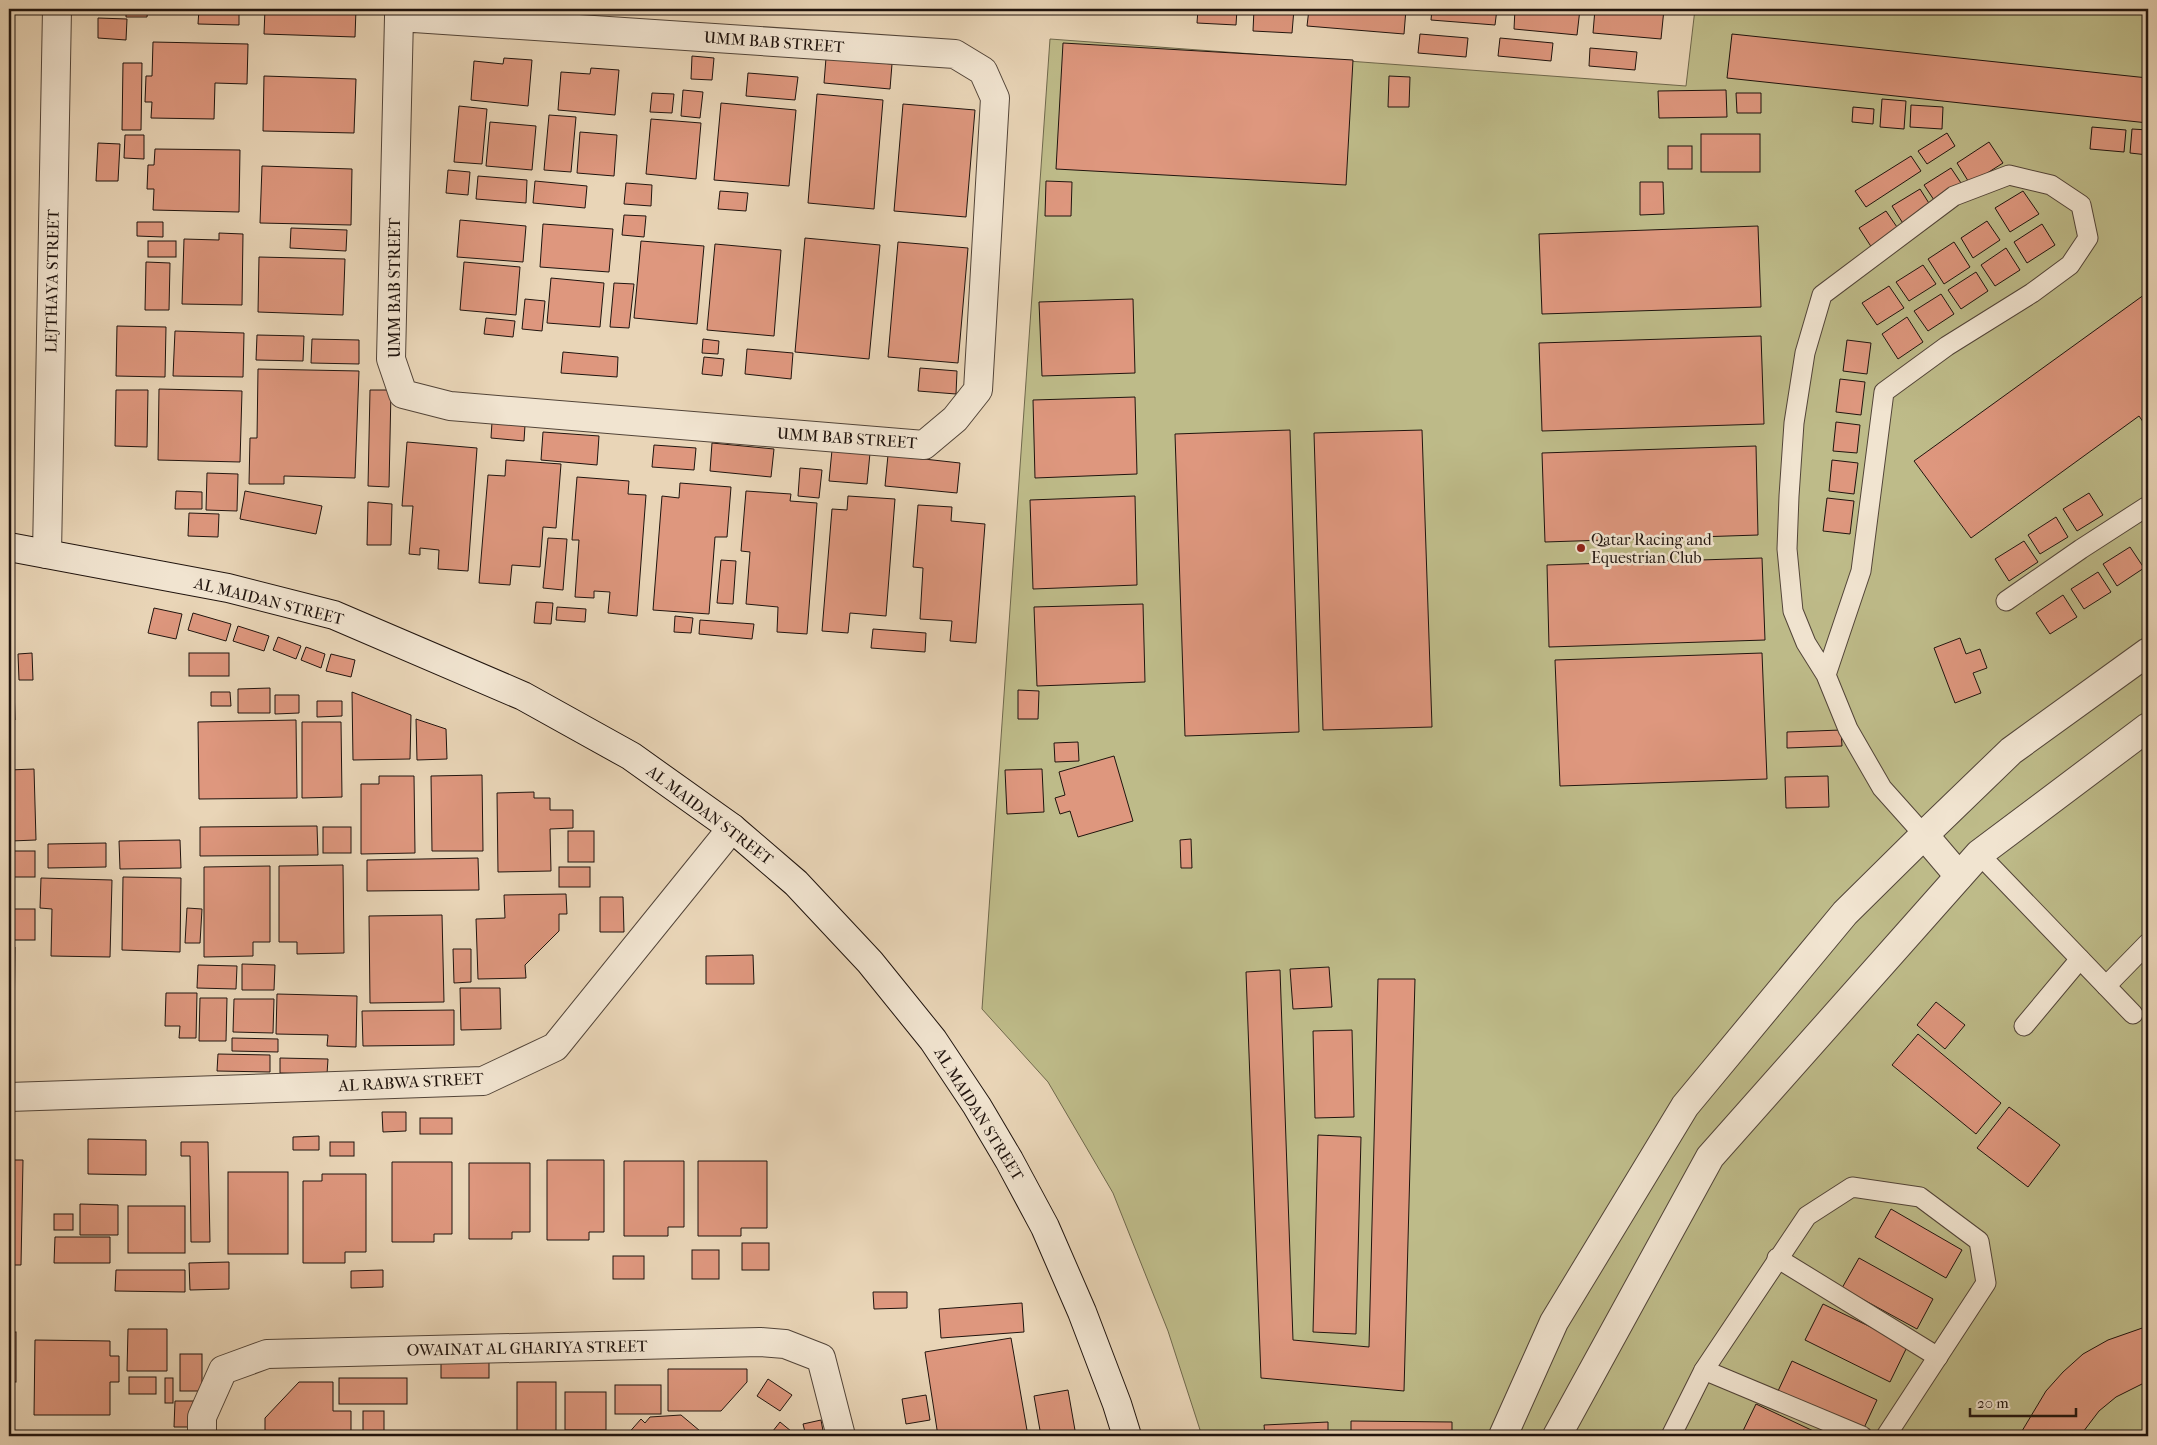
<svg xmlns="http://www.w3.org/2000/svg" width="2157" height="1445" font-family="'IM FELL French Canon',serif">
<rect width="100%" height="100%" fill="#e9d5b7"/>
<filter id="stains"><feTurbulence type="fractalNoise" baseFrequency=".004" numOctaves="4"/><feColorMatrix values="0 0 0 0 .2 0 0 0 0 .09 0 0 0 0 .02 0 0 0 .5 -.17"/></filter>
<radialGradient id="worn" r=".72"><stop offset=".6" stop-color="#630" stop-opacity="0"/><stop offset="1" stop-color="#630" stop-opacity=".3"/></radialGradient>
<!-- green -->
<path fill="#bebb89" stroke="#6f684c" d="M1695,9H2148V1436H1202L1168,1331L1113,1193L1048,1082L982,1009L1050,39L1686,86Z"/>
<!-- building -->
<g fill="#de977e" stroke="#20140e">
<path d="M126,9H148L147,17H126Z"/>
<path d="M199,9H239V25L198,24Z"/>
<path d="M265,9H356L355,37L264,34Z"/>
<path d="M1198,9H1237L1236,25L1197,23Z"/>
<path d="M1254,9H1294L1292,33L1253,31Z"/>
<path d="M1309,9H1406L1404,34L1307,26Z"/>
<path d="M1432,9H1497L1495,25L1431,20Z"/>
<path d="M1515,9H1580L1577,35L1514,29Z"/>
<path d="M1595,9H1664L1661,39L1593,33Z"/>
<path d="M98,18L127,19L126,40L98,38Z"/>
<path d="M1420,34L1468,38L1466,57L1418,53Z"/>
<path d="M1732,34L2148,78V123L1727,78Z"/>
<path d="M1500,38L1553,43L1551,61L1498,56Z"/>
<path d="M153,42L248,44L247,84L215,83L214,119L151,118L152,102H145L146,76H152Z"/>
<path d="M1063,43L1353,60L1346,185L1056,169Z"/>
<path d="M1590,48L1637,52L1635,70L1589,66Z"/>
<path d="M692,56L714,58L712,80L691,79Z"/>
<path d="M504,58L532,60L528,106L471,100L474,61L503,64Z"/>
<path d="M826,58L892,64L890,89L824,83Z"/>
<path d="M123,63H142L141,130H122Z"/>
<path d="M591,68L619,70L615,115L558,110L561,72L590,74Z"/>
<path d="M748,73L798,77L795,100L746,96Z"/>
<path d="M264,76L356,79L354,133L263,131Z"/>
<path d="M1389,76L1410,77L1409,107H1388Z"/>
<path d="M683,90L703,92L700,118L681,116Z"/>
<path d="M1726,90L1727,117L1659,118L1658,91Z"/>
<path d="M652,93L674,94L672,113L650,112Z"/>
<path d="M1736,93H1761V113H1737Z"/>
<path d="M817,94L883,100L874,209L808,203Z"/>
<path d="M1882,99L1906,101L1904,129L1880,127Z"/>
<path d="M721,103L796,110L789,186L714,180Z"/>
<path d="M903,104L975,110L966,217L894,211Z"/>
<path d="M1911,105L1943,107L1942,129L1910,127Z"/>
<path d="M459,106L487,109L482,164L454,162Z"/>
<path d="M1853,107L1874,109L1873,124L1852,122Z"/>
<path d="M549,115L576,117L571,172L544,170Z"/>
<path d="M651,119L701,123L696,179L646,174Z"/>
<path d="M490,122L536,126L532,170L486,166Z"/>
<path d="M2092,127L2126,130L2124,152L2090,149Z"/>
<path d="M2132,129L2148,130V155L2130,153Z"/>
<path d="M580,132L617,135L614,176L577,173Z"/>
<path d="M1947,133L1955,146L1927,164L1918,151Z"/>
<rect x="1701" y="134" width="59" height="38"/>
<path d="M125,135H144V159L124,158Z"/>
<path d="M1989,142L2003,163L1970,184L1957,163Z"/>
<path d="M98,143L120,144L118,181H96Z"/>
<rect x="1668" y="146" width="24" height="23"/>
<path d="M155,149L240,150L239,212L153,210L154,189H147L148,165H154Z"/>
<path d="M1911,156L1921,171L1866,207L1855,191Z"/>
<path d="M262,166L352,169L351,225L260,223Z"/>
<path d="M1951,168L1963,186L1936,203L1924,185Z"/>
<path d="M448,170L470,172L468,195L446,193Z"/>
<path d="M478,176L527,180L526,203L476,199Z"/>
<path d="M535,181L587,186L585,208L533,203Z"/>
<path d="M1046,181L1072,182L1071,216H1045Z"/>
<path d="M1640,182H1663L1664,214L1640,215Z"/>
<path d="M626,183L652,185L651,206L624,204Z"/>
<path d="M1920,189L1932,208L1904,225L1892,206Z"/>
<path d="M720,191L748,193L746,211L718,209Z"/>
<path d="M2023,191L2039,214L2010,232L1995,208Z"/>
<path d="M1886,211L1899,230L1872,248L1859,228Z"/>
<path d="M624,215L646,216L644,237L622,235Z"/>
<path d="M460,220L526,226L523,262L457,257Z"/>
<path d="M1987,221L2000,240L1973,258L1961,238Z"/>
<path d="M137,222H163V237L137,236Z"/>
<path d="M543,224L613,229L609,272L540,267Z"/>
<path d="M2042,224L2055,245L2027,263L2014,242Z"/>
<path d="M1758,226L1761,307L1542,314L1539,234Z"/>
<path d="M291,228L347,230L346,251L290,248Z"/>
<path d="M219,233L243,234L242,305L182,304L184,239L219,240Z"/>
<path d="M805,238L880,245L869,359L795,352Z"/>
<rect x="148" y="241" width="28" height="16"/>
<path d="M641,241L704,246L697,324L634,318Z"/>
<path d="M898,242L968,248L958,363L888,357Z"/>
<path d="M1954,242L1970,267L1944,284L1928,259Z"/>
<path d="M715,244L781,250L774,336L707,330Z"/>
<path d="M2006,248L2020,270L1995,286L1981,265Z"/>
<path d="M259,257L345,259L343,315L258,312Z"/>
<path d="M146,262L170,263L169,310H145Z"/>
<path d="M464,262L520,267L516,315L460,310Z"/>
<path d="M1923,265L1936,284L1909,301L1896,282Z"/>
<path d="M1976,272L1988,291L1961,309L1948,290Z"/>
<path d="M551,278L604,283L600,327L547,323Z"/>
<path d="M614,283L634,284L629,328L610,327Z"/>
<path d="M1889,286L1904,308L1877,325L1862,303Z"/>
<path d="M2148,292V429L2139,416L1971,538L1914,461Z"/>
<path d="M1941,294L1954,314L1928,331L1914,311Z"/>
<path d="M525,299L545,301L542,331L522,329Z"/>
<path d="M1133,299L1135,373L1042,376L1039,302Z"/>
<path d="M1907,317L1923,342L1898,359L1882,334Z"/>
<path d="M486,318L515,321L513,337L484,334Z"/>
<path d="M117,326L166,327L165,377L116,376Z"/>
<path d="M175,331L244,333L243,377L173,376Z"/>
<path d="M257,335L304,336L303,361L256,360Z"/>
<path d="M1761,336L1764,424L1542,431L1539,343Z"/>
<path d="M312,339L359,340V364L311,363Z"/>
<path d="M703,339L719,341L718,354L702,353Z"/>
<path d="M1847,340L1871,343L1867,374L1843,371Z"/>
<path d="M747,349L793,353L791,379L745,374Z"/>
<path d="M563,352L618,357L617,377L561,373Z"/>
<path d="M704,357L724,359L722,376L702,374Z"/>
<path d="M920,368L957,371L956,394L918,391Z"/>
<path d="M258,369L359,371L355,478L284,476V484H249L250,438H257Z"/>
<path d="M1840,379L1865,382L1861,415L1836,412Z"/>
<path d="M159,389L242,391L240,462L158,460Z"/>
<path d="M116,390H148L147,447L115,446Z"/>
<path d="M370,390H391L389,487L368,486Z"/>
<path d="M1135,397L1137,474L1035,478L1033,400Z"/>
<path d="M492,422L525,425L524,441L491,438Z"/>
<path d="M1836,422L1860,425L1857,453L1833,451Z"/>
<path d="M1290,430L1299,732L1185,736L1175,434Z"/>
<path d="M1422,430L1432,727L1323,730L1314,433Z"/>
<path d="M543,432L599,436L597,465L541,460Z"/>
<path d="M407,442L477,448L468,571L438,569L439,550L420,548V555L409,554L413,506H402Z"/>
<path d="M712,443L774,449L771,477L710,471Z"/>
<path d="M654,445L696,448L694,470L652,467Z"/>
<path d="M1756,446L1758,535L1545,542L1542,453Z"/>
<path d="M832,450L870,453L867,484L829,481Z"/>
<path d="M888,455L960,463L957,493L885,486Z"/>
<path d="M506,460L561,464L556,528L543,527L540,567L512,565L510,585L479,583L488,475L505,476Z"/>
<path d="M1832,460L1858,463L1854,494L1829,491Z"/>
<path d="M800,468L822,470L819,498L798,496Z"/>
<path d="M207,473L238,474L237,511L206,510Z"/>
<path d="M577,477L629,481L628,494L646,495L637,616L608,613L610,592L594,591V598L575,597L579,540H572Z"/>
<path d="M680,483L731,487L727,537H715L709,614L653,610L662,496L679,498Z"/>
<path d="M176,491L202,492V509H175Z"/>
<path d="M245,491L322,506L316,534L240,519Z"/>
<path d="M746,491L791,494L790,501L817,503L807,634L777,632L778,607L746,604L750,552L741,551Z"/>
<path d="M2089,493L2103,515L2077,531L2063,509Z"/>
<path d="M848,496L895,499L886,616L850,613L848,633L822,631L832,509L847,510Z"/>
<path d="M1135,496L1137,585L1033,589L1030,500Z"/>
<path d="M1827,498L1854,501L1850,534L1823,531Z"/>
<path d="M368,502L392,504L391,545H367Z"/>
<path d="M918,505L952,507L951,521L985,524L976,643L950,641L952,621L920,619L923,568L913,567Z"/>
<path d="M189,513L219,514L218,537L188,536Z"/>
<path d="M2056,517L2068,537L2040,554L2028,535Z"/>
<path d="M548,538L567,539L563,590L543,588Z"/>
<path d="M2024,541L2038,562L2009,581L1995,559Z"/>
<path d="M2130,547L2144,568L2117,586L2103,564Z"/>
<path d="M1762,558L1765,640L1549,647L1547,565Z"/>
<path d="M721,560L736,561L733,604L717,603Z"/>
<path d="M2098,572L2111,592L2084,609L2071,589Z"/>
<path d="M2063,595L2077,617L2050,634L2036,613Z"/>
<path d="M536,602L553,603L551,624L534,623Z"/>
<path d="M1143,604L1145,682L1037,686L1034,607Z"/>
<path d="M557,607L586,609L585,622L556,620Z"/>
<path d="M154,608L182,614L176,639L148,633Z"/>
<path d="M193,613L231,624L226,641L188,630Z"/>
<path d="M675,616L693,618L691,633L674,632Z"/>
<path d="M700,620L754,624L752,639L699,634Z"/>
<path d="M238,626L269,636L264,651L233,641Z"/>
<path d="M873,629L926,633L925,652L871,648Z"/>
<path d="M278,637L301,646L296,659L273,650Z"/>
<path d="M1960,638L1966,654L1980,649L1987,668L1973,673L1981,693L1955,703L1934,648Z"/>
<path d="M306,647L325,654L321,668L301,660Z"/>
<path d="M9,648H13L15,720L9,721Z"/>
<path d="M32,653L33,680H19L18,654Z"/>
<rect x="189" y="653" width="40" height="23"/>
<path d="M1762,653L1767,779L1560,786L1555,660Z"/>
<path d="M331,654L355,660L351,677L326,671Z"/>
<path d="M270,688V713H238V689Z"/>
<path d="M1018,690L1039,691L1038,719H1018Z"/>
<path d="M211,692H230L231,706H211Z"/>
<path d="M352,692L411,715L410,759L353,760Z"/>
<path d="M275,695H299V713L275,714Z"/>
<path d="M317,701H342V716L317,717Z"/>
<path d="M416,719L446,729L447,759L417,760Z"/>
<path d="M296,720L297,798L199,799L198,722Z"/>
<path d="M302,722H341L342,797L302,798Z"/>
<path d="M1841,730L1842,746L1787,748V732Z"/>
<path d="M1078,742L1079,761L1055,762L1054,743Z"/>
<path d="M1114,756L1133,821L1078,837L1070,811L1060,814L1055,798L1065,795L1059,772Z"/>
<path d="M34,769L36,840L11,841L9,770Z"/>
<path d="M1042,769L1044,812L1007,814L1005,770Z"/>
<path d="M482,775L483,851H432L431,776Z"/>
<path d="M379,776H414L415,853L361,854V784H379Z"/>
<path d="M1828,776L1829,807L1786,808L1785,777Z"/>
<path d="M534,792V798H550V810H573V828L550,829L551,871L498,872L497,793Z"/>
<path d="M317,826L318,855L200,856V827Z"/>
<rect x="323" y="827" width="28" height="26"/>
<rect x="568" y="831" width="26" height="31"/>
<path d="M1191,839L1192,868H1181L1180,840Z"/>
<path d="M180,840L181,868L120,869L119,841Z"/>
<path d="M106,843V867L48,868V844Z"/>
<rect x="9" y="851" width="26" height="26"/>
<path d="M478,858L479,890L367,891V860Z"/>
<path d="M343,865L344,953L297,954V942H279V866Z"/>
<path d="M270,866V942H253V956L204,957V867Z"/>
<rect x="559" y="867" width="31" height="20"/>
<path d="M123,877L181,878L180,952L122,950Z"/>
<path d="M41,878L112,880L110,957L51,956L52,909L40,908Z"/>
<path d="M566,894L567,914H559V931L525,965L526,978L478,979L476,919L505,918L504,895Z"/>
<path d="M600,897H623L624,932H600Z"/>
<path d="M187,908L202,909L200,943H185Z"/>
<rect x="9" y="909" width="26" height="31"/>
<path d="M442,915L444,1002L370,1003L369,916Z"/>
<path d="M9,947H15L14,1030H9Z"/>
<path d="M453,949H471V982L454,983Z"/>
<path d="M753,955L754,984H706V956Z"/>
<path d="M242,964L275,965L274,990H242Z"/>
<path d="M198,965L237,966L236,989L197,988Z"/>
<path d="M1329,967L1332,1007L1293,1009L1290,969Z"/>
<path d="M1280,970L1293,1340L1369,1347L1378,979H1415L1404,1391L1261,1378L1246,972Z"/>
<path d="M460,988H500L501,1029L461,1030Z"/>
<path d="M166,993H197L196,1038H179L180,1026H165Z"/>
<path d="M277,994L357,996L356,1047L327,1046L328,1035L276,1034Z"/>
<path d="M200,998H227L226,1041H199Z"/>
<path d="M234,999H274L273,1033L233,1032Z"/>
<path d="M1936,1002L1965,1025L1945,1049L1917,1025Z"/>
<path d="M454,1010V1045L363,1046L362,1011Z"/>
<path d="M1352,1030L1354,1117L1315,1118L1313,1031Z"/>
<path d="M1918,1034L2001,1103L1976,1134L1892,1065Z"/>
<path d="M232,1038L278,1039V1052L232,1051Z"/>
<path d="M218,1054L270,1055V1072L217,1071Z"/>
<path d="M280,1058L328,1059L327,1074L280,1073Z"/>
<path d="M2009,1107L2060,1145L2028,1187L1977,1148Z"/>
<path d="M382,1112H406V1131L383,1132Z"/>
<rect x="420" y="1118" width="32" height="16"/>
<path d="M1318,1135L1361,1137L1356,1334L1313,1332Z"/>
<path d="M319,1136V1150H293V1137Z"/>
<path d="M88,1139L146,1140V1175L88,1174Z"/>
<path d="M181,1142H208L210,1242H191L190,1156H181Z"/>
<rect x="330" y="1142" width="24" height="14"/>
<path d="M9,1160H23L21,1265H9Z"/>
<path d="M547,1160H604V1232H589V1240H547Z"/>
<path d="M624,1161H684V1227H668V1236H624Z"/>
<path d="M698,1161H767V1228H741V1236H698Z"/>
<path d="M392,1162H452V1234H434V1242H392Z"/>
<path d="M469,1163H530V1232H512V1239H469Z"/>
<rect x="228" y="1172" width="60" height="82"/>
<path d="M322,1174H366V1252H345V1263H303V1181H322Z"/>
<path d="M80,1204L118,1205V1235H80Z"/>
<rect x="128" y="1206" width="57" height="47"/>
<path d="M1891,1209L1962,1250L1946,1278L1875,1237Z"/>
<rect x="54" y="1214" width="19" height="16"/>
<path d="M55,1237H110V1263H54Z"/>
<rect x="742" y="1243" width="27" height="27"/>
<rect x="692" y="1250" width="27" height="29"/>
<rect x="613" y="1256" width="31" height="23"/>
<path d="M1859,1258L1933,1299L1917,1329L1842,1288Z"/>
<path d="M229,1262V1289L190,1290L189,1263Z"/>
<path d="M116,1270H185V1292L115,1291Z"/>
<path d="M383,1270V1287L351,1288V1271Z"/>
<path d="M873,1292H907V1308L874,1309Z"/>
<path d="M1022,1303L1024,1332L941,1338L939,1309Z"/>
<path d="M1823,1304L1908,1345L1890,1382L1805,1340Z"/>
<path d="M2148,1326V1381L2116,1397L2099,1411L2080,1436H2019L2046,1391L2063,1372L2083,1354L2108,1340Z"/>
<path d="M128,1329H167V1371H127Z"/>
<rect x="9" y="1332" width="7" height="50"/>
<path d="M1011,1338L1028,1436H938L925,1352Z"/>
<path d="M35,1340L110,1341V1356H119V1382H110V1415H34Z"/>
<rect x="180" y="1354" width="22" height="37"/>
<rect x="441" y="1354" width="48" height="24"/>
<path d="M1792,1361L1877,1400L1863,1430L1778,1391Z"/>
<path d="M668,1369H747V1382L721,1411H668Z"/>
<rect x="129" y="1377" width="27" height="17"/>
<rect x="165" y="1378" width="8" height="25"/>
<rect x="339" y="1378" width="68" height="26"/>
<path d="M768,1379L792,1395L780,1411L757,1396Z"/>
<path d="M299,1382H333V1411H351V1436H265V1418Z"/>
<rect x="517" y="1382" width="39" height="54"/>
<rect x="615" y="1385" width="46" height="29"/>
<rect x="9" y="1388" width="3" height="45"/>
<path d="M1068,1390L1076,1436H1041L1034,1396Z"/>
<rect x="565" y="1392" width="41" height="38"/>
<path d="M926,1395L930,1420L906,1424L902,1399Z"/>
<path d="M175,1401H202V1427H174Z"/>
<path d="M1756,1404L1824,1436L1741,1435Z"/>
<rect x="363" y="1411" width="21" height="25"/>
<path d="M681,1415L706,1436H626L641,1419L645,1423L650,1417Z"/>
<path d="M821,1420L824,1436H806L803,1424Z"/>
<path d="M1351,1421L1452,1422V1436H1351Z"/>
<path d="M780,1422L797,1436H769Z"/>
<path d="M1328,1422V1436H1265L1264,1425Z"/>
</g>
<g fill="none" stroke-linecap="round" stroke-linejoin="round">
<!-- lane casing -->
<g stroke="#524438" stroke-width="21">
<g id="lane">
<path d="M2006,601L2081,549L2146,507"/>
<path d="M1826,675L1861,571L1884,392L1947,346L2032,293L2070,265L2088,238L2081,205L2051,185L2009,175L1954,196L1822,295L1805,353L1794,423L1789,496L1787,549L1793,611L1806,643L1826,675L1848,729L1882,788L1924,835"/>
<path d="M1979,854L2133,1014"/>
<path d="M2106,986L2148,943"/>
<path d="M2024,1026L2080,959"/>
<path d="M1777,1258L1938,1357"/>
<path d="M1704,1370L1862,1436"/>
<path d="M1671,1436L1704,1370L1807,1216L1852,1187L1920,1197L1979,1241L1986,1283L1886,1436"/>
</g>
</g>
<!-- street casing -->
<g stroke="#524438" stroke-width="30">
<g id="street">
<path d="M399,17L955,54L983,71L995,98L978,390L955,419L924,445L450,406L403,394L391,359L399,17V9"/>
<path d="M47,554L57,9"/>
<path d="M1924,835L1959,876"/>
<path d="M9,1097L483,1081L555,1047L732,828"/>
<path d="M202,1436V1417L223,1370L267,1354L760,1342L785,1344L821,1358L841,1436"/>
<path d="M1503,1436L1554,1322L1685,1106L1845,913L1924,835L2011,751L2148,652"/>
<path d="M1557,1436L1710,1157L1979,854L2148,727"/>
</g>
</g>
<!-- secondary casing -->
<g stroke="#20140e" stroke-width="30">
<path id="secondary" d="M9,547L228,588L334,615L523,696L631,756L732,828L796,883L870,962L933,1040L977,1106L1009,1160L1045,1227L1082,1312L1117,1404L1127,1436"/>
</g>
<!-- lane -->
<use href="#lane" stroke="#f1e4d0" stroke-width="19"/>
<!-- street -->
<use href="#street" stroke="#f1e4d0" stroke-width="28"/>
<!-- secondary -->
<use href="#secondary" stroke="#f1e4d0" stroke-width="28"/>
</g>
<!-- markers -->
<circle fill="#8f2418" stroke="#f1e4d0" stroke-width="2" cx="1581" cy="548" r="5"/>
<g text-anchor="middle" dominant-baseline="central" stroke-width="5" stroke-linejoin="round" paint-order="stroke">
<!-- street labels -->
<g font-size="16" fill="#20140e" stroke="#f1e4d0">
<text transform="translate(774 42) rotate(4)">UMM BAB STREET</text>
<text transform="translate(52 281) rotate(-89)">LEJTHAYA STREET</text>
<text transform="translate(394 288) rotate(-90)">UMM BAB STREET</text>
<text transform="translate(847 438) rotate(4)">UMM BAB STREET</text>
<text transform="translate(269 601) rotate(14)">AL MAIDAN STREET</text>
<text transform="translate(710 815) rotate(37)">AL MAIDAN STREET</text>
<text transform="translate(411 1082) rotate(-3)">AL RABWA STREET</text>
<text transform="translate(979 1114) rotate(58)">AL MAIDAN STREET</text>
<text transform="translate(527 1348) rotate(-1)">OWAINAT AL GHARIYA STREET</text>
</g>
<!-- poi labels -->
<g font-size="16" fill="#20140e" stroke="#f1e4d0" text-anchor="start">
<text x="1591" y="539">Qatar Racing and<tspan x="1591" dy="18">Equestrian Club</tspan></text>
</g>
</g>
<!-- margin -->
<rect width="2157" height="1445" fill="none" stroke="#e9d5b7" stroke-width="30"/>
<rect x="10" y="10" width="2137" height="1425" fill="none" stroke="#20140e" stroke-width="2.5"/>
<rect x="15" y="15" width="2127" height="1415" fill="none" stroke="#20140e"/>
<!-- scale -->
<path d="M1970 1408v8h106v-8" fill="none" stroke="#20140e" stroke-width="2.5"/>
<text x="1977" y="1408" font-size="15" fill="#20140e" stroke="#f1e4d0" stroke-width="4" paint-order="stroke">20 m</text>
<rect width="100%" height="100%" filter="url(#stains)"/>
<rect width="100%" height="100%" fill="url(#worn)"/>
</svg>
